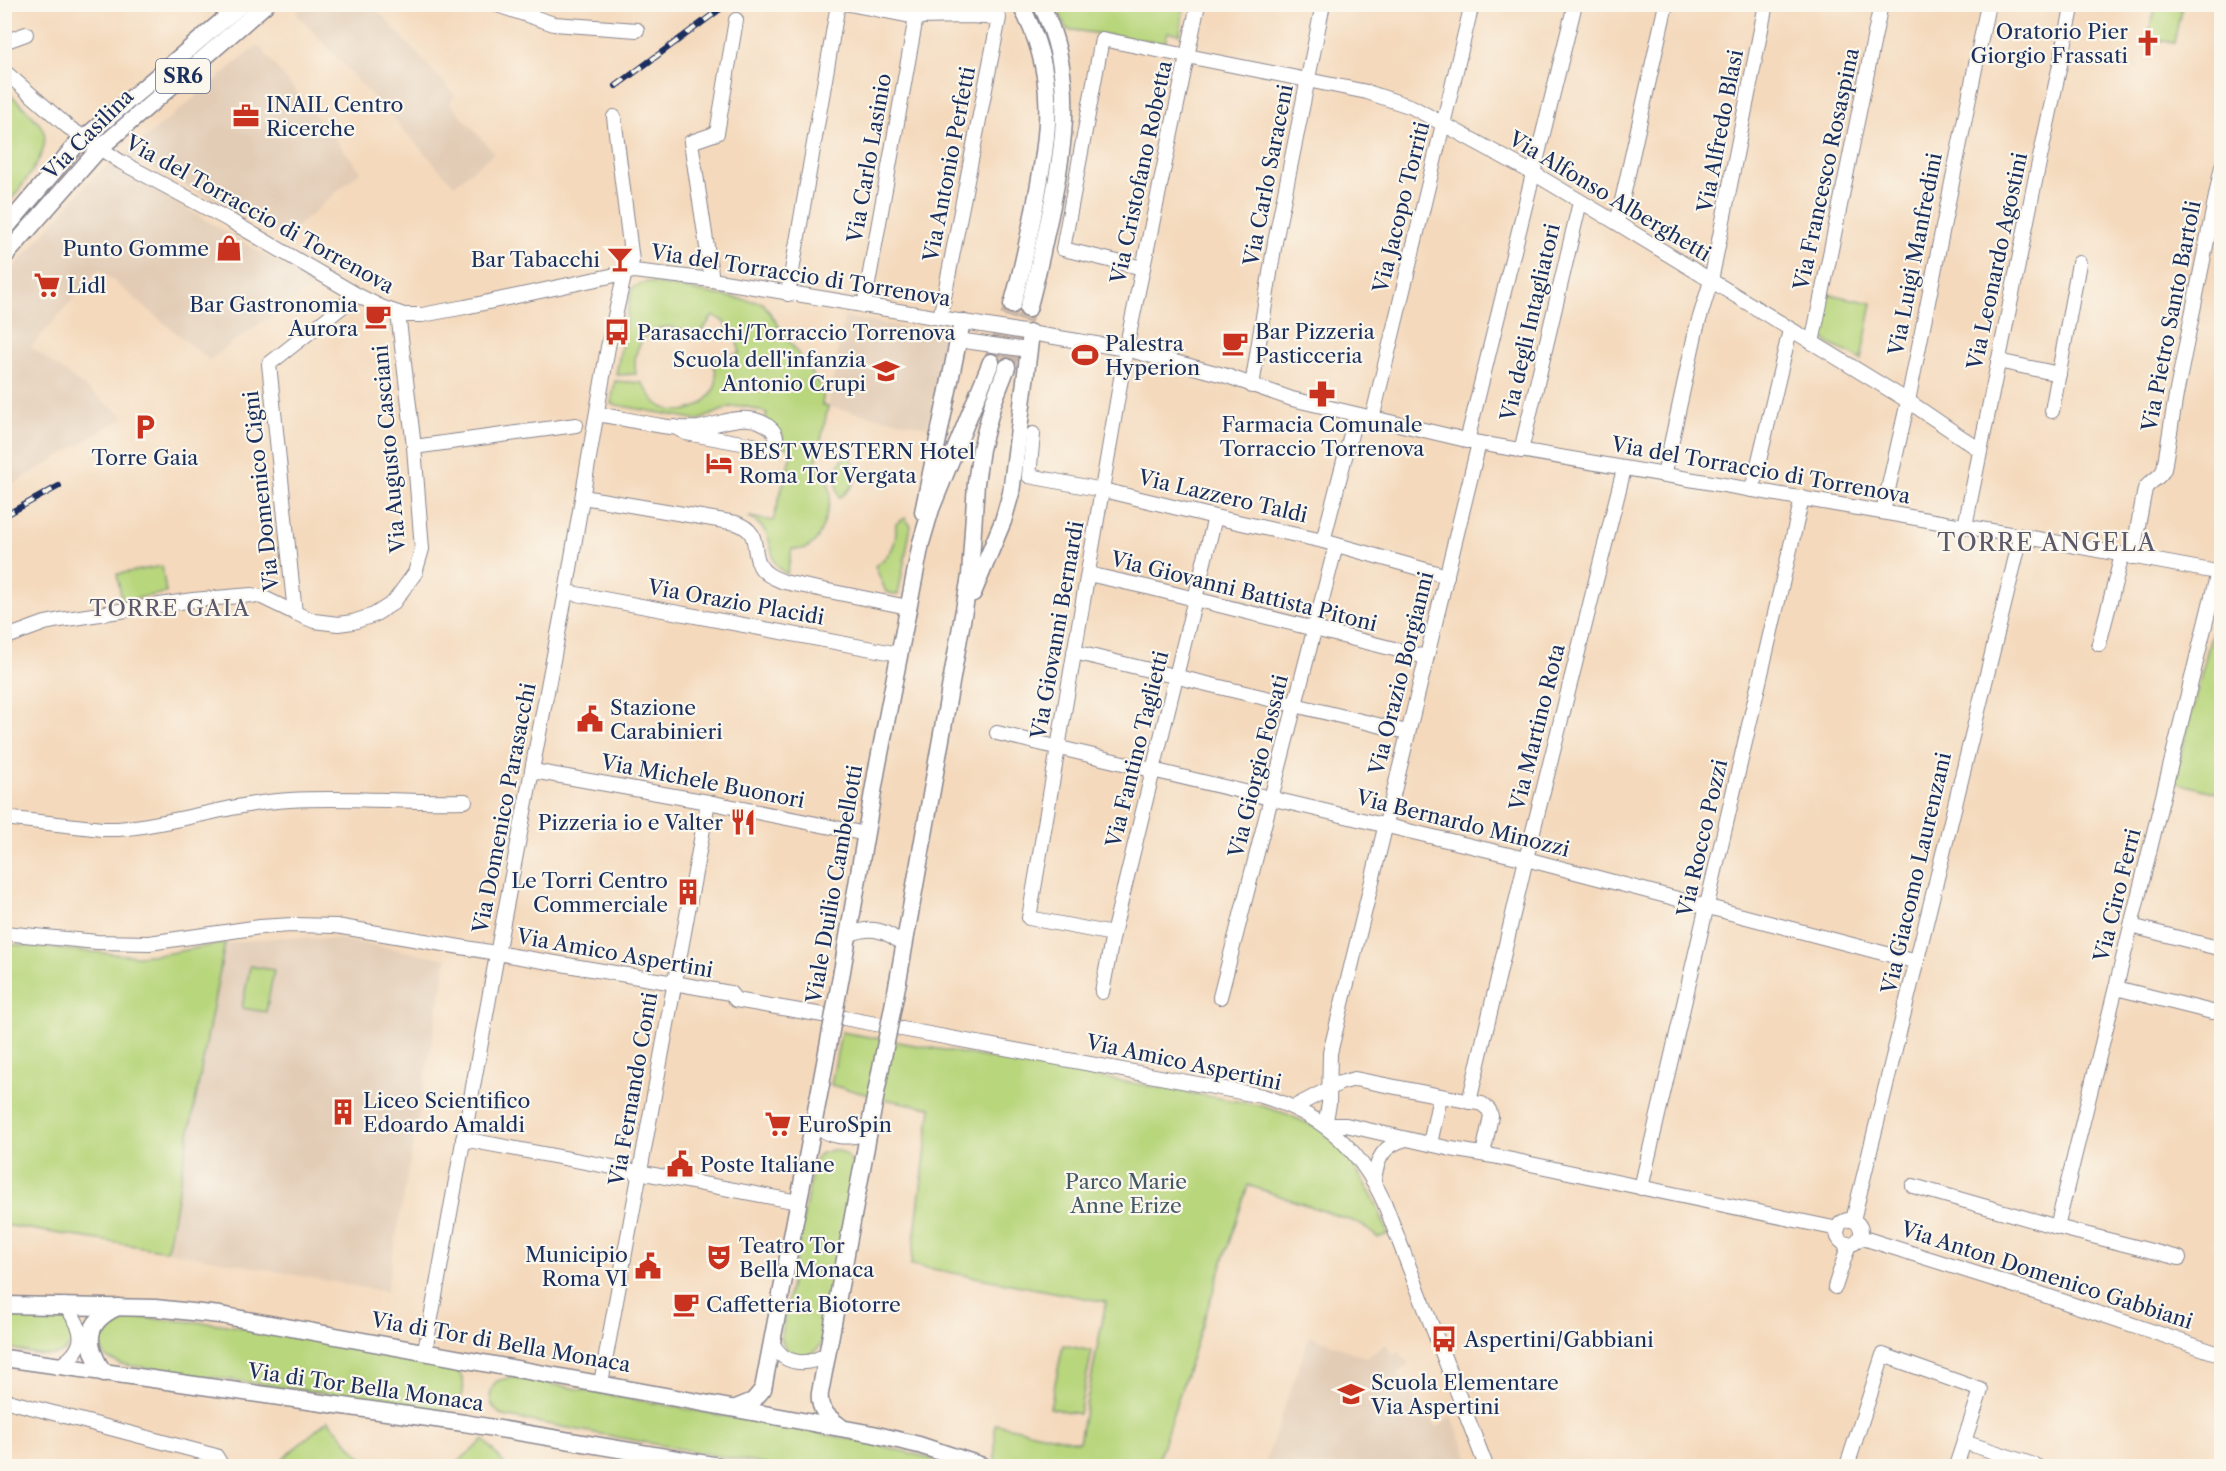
<svg xmlns="http://www.w3.org/2000/svg" width="2226" height="1471" font-family="'Libre Caslon Text',serif">
<rect width="100%" height="100%" fill="#fbf7ec"/>
<filter id="ink" filterUnits="userSpaceOnUse"><feTurbulence type="fractalNoise" baseFrequency=".0167" numOctaves="2"/><feDisplacementMap in="SourceGraphic" scale="12" xChannelSelector="R" yChannelSelector="G"/><feConvolveMatrix kernelMatrix="1 2 1 2 8 2 1 2 1" color-interpolation-filters="sRGB"/></filter>
<filter id="wash" filterUnits="userSpaceOnUse"><feTurbulence type="fractalNoise" baseFrequency=".008" numOctaves="4" result="noise"/><feDisplacementMap in="SourceGraphic" scale="24" xChannelSelector="R" yChannelSelector="G"/><feGaussianBlur stdDeviation="1.35" result="paint"/><feColorMatrix in="noise" values="0 0 0 0 0 0 0 0 0 0 0 0 0 0 0 0 0 1.4 0 .05"/><feComposite in="paint" operator="in"/></filter>
<g filter="url(#wash)">
<rect width="100%" height="100%" fill="#f4d9bc"/>
<!-- built -->
<g fill="#e2ccb6">
<path d="M305,5H373L455,95L450,103L494,153L454,185L296,13Z"/>
<path d="M258,45L361,171L284,238L126,154Z"/>
<path d="M111,164L314,284L209,360L99,269L31,347L125,417L5,489V277L94,176Z"/>
<path d="M844,317L945,335L928,427L828,407Z"/>
<path d="M282,937L340,939L447,959L386,1292L167,1251L225,943Z"/>
<path d="M1310,1335L1366,1358L1386,1344L1393,1354L1399,1351L1409,1365L1397,1373L1437,1428L1452,1416L1469,1459V1466H1264Z"/>
</g>
<!-- green -->
<g fill="#b8d67c" stroke="#6a826d" stroke-width="1.5">
<path d="M2155,4L2182,5L2174,43L2148,38Z"/>
<path d="M1057,5H1184L1180,34L1168,32L1165,43L1066,29Z"/>
<path d="M5,89C15,100 38,118 43,130C53,152 17,191 5,208Z"/>
<path d="M646,282L763,303L824,391L822,405L828,407L816,464C821,472 828,479 830,489C832,497 829,505 827,513C822,531 816,553 792,549L787,574C768,564 775,549 766,533C762,525 756,521 749,517L773,521L790,458L791,448L784,447L782,434L765,420L767,413L745,406L730,407L699,420L611,404L615,381L642,383C647,390 652,400 659,405C680,419 710,407 716,383C717,375 715,367 713,360L740,353C736,336 730,322 713,316L697,337C690,333 683,329 675,328C646,323 631,349 636,374L616,375L632,288Z"/>
<path d="M1828,294L1872,303L1861,360C1849,350 1826,348 1821,333Z"/>
<path d="M848,455C863,473 856,486 839,498C835,480 832,467 848,455Z"/>
<path d="M905,518L911,526L898,595L886,592L875,566C892,554 897,545 896,524Z"/>
<path d="M162,566L166,593L122,601L117,574Z"/>
<path d="M2221,597V794L2174,782Z"/>
<path d="M225,943L167,1251L5,1225V944L137,956L164,954Z"/>
<path d="M250,966L274,970L266,1012L242,1008Z"/>
<path d="M841,1032L1258,1105L1287,1114L1322,1130L1352,1162L1377,1205L1388,1234L1378,1238L1361,1224L1248,1185L1156,1466H1011L995,1462V1424L1079,1442L1106,1302L911,1265L931,1108L884,1099L831,1085Z"/>
<path d="M832,1150C843,1150 850,1157 854,1168L822,1341C813,1364 784,1360 781,1336L814,1161L820,1154Z"/>
<path d="M4,1314L58,1315L71,1326L72,1342C61,1366 25,1351 5,1347Z"/>
<path d="M120,1316L220,1324L450,1364C471,1377 467,1405 441,1410L120,1364L105,1357L99,1342L104,1325Z"/>
<path d="M1063,1345L1092,1351L1079,1414L1050,1408Z"/>
<path d="M512,1377L861,1441L914,1454L952,1466H772L504,1416C489,1409 486,1393 497,1381Z"/>
<path d="M328,1420L369,1466H274Z"/>
<path d="M484,1440L506,1466H453Z"/>
</g>
</g>
<g filter="url(#ink)">
<g fill="none" stroke-linecap="round" stroke-linejoin="round">
<!-- major-tunnel -->
<g stroke="#c9b7a9" stroke-width="16" stroke-dasharray="16 8" stroke-linecap="butt">
<path d="M991,362L1012,305"/>
<path d="M1007,367L1028,309"/>
</g>
<!-- minor casing -->
<g stroke="#88848d" stroke-width="16">
<g id="minor">
<path d="M494,4L554,24L637,30"/>
<path d="M849,4L916,17L970,16L999,18L940,318"/>
<path d="M4,42L26,34"/>
<path d="M4,71L68,127L121,162L229,220L357,295L381,307L404,315H422L465,307L634,271L712,280L1126,349L1227,376L1292,399L1479,443L2021,536L2222,573"/>
<path d="M1617,223L1666,4"/>
<path d="M1143,268L1063,249L1102,39L1367,92L1412,107L1533,173L1617,223L1908,401L1980,450"/>
<path d="M712,280L691,142L717,133L736,20"/>
<path d="M788,294L838,4"/>
<path d="M864,306L916,17"/>
<path d="M958,340L1028,350"/>
<path d="M1812,343L1881,4"/>
<path d="M1998,361L2059,374"/>
<path d="M1252,386L1275,242L1323,4"/>
<path d="M2052,411L2079,263"/>
<path d="M597,414C629,419 666,430 698,428C715,426 731,417 749,419C761,420 779,429 776,443L769,448L686,433L675,427"/>
<path d="M1372,419L1472,4"/>
<path d="M1033,434L1029,476L1103,490L1215,517L1323,541L1447,576"/>
<path d="M1467,441L1575,4"/>
<path d="M1479,443L1330,1053L1329,1104L1325,1125H1346L1451,1149L1493,1156L1838,1229"/>
<path d="M414,447L576,425"/>
<path d="M1521,451L1580,202"/>
<path d="M1664,476L1696,330L1711,281L1766,4"/>
<path d="M1752,490L1790,330"/>
<path d="M583,497L736,523C762,533 750,546 760,566C765,575 775,578 784,582L908,607"/>
<path d="M1883,512L1908,401L1988,4"/>
<path d="M1965,526L2034,186L2073,4"/>
<path d="M1323,541L1356,415"/>
<path d="M2132,557L2145,489C2150,480 2160,479 2164,469L2176,395L2222,166"/>
<path d="M1088,574L1151,588L1426,657"/>
<path d="M566,592L899,654"/>
<path d="M295,613L269,364L357,295"/>
<path d="M4,638L45,623L60,620L193,600L251,595L262,597L295,613L314,621L338,624L353,622L374,615L393,603L415,573L422,549L414,447L398,313"/>
<path d="M2099,644L2122,555"/>
<path d="M1074,652L1407,732"/>
<path d="M997,733L1526,859L1917,962"/>
<path d="M533,771L708,802L866,834"/>
<path d="M4,818L102,829H118C176,824 232,803 290,800C349,796 407,803 465,801"/>
<path d="M2131,926L2222,949"/>
<path d="M4,933L97,942L149,943L260,927L292,925L336,926L674,983L730,993L736,1000L823,1015"/>
<path d="M1113,934L1029,918L1126,349L1198,4"/>
<path d="M849,935C871,925 886,930 904,945"/>
<path d="M2116,988L2212,1012"/>
<path d="M1102,992L1113,934L1215,517"/>
<path d="M1220,997L1336,545"/>
<path d="M844,1018L881,1025"/>
<path d="M902,1029L1262,1096C1321,1114 1358,1146 1384,1202L1486,1466"/>
<path d="M1469,1102L1526,859L1624,469"/>
<path d="M1294,1107L1340,1083L1355,1079L1482,1104L1489,1110L1491,1116L1483,1154"/>
<path d="M814,1122C829,1139 847,1139 868,1133"/>
<path d="M463,1139L798,1202"/>
<path d="M1430,1144L1440,1097"/>
<path d="M1374,1180C1377,1159 1383,1145 1406,1139"/>
<path d="M1913,1186L2057,1227L2179,1258"/>
<path d="M1641,1188L1802,498"/>
<path d="M1853,1220L2021,536"/>
<circle cx="1849" cy="1232" r="12"/>
<path d="M2057,1227L2218,572"/>
<path d="M1860,1237L2041,1294L2222,1355"/>
<path d="M1835,1287L1849,1244"/>
<path d="M772,1342C783,1366 808,1367 828,1353"/>
<path d="M425,1351L500,938L566,592L608,347L625,272L632,261L614,117"/>
<path d="M58,1367C88,1348 86,1330 64,1305"/>
<path d="M601,1383L708,802"/>
<path d="M4,1400L216,1456L222,1466"/>
<path d="M1964,1442L2037,1466"/>
<path d="M1847,1466L1883,1355L1981,1390L1956,1466"/>
</g>
</g>
<!-- major casing -->
<g stroke="#88848d" stroke-width="19">
<g id="major">
<path d="M4,230L76,145L242,4"/>
<path d="M4,257L100,148L266,4"/>
<path d="M1012,305C1022,273 1028,239 1035,206C1049,131 1059,75 1020,4"/>
<path d="M1028,309C1037,278 1043,246 1050,215C1065,141 1076,75 1041,4"/>
<path d="M923,512L962,322"/>
<path d="M973,593L1003,521L1011,493L1031,333"/>
<path d="M842,971L877,769L921,543L931,509L991,362"/>
<path d="M898,981L970,576L976,483L981,449L993,403L1007,367"/>
<path d="M4,1305L155,1308L220,1315L873,1434L919,1445L983,1466"/>
<path d="M4,1358L464,1423L719,1466"/>
<path d="M104,1373C85,1344 84,1322 118,1307"/>
<path d="M736,1408L753,1401L763,1389L821,1084"/>
<path d="M841,1427C828,1417 818,1410 820,1393L876,1093"/>
</g>
</g>
<!-- minor -->
<use href="#minor" stroke="#fff" stroke-width="14"/>
<!-- major -->
<use href="#major" stroke="#fff" stroke-width="16"/>
<!-- rail casing -->
<g stroke="#1b2f5e" stroke-width="6">
<g id="rail">
<path d="M616,86L727,4"/>
<path d="M4,516L59,486"/>
</g>
</g>
<!-- rail -->
<use href="#rail" stroke="#fbf7ec" stroke-width="4" stroke-dasharray="11" stroke-linecap="butt"/>
<!-- major-bridge casing -->
<g stroke="#88848d" stroke-width="19" stroke-linecap="butt">
<g id="major-bridge">
<path d="M821,1084L842,971"/>
<path d="M876,1093L898,981"/>
</g>
</g>
<!-- major-bridge -->
<use href="#major-bridge" stroke="#fff" stroke-width="16"/>
</g>
</g>
<!-- icons -->
<defs>
<g id="church-bare" transform="scale(2.07)"><path d="M-1.2-6h2.4v3.5h3.3v2.4h-3.3V6h-2.4V-.1h-3.3v-2.4h3.3Z" fill="#c8321e" stroke="#fbf7ec" stroke-width="2.5" paint-order="stroke"/></g>
<g id="office-bare" transform="scale(2.07)"><path d="M-6-3h4V-5.5h4V-3h4V5H-6ZM-1-4.5V-3h2v-1.5ZM-6 0V1H6V0Z" fill="#c8321e" stroke="#fbf7ec" stroke-width="2.5" paint-order="stroke"/></g>
<g id="shop-bare" transform="scale(2.07)"><path d="M-5-2.5h2.3a2.7 3.5 0 0 1 5.4 0H5L5.5 6h-11ZM-1.5-2.5h3a1.5 2.3 0 0 0-3 0Z" fill="#c8321e" stroke="#fbf7ec" stroke-width="2.5" paint-order="stroke"/></g>
<g id="bar-bare" transform="scale(2.07)"><path d="M-6-5H6L.8 .8V4.5H3.5V6h-7V4.5H-.8V.8Z" fill="#c8321e" stroke="#fbf7ec" stroke-width="2.5" paint-order="stroke"/></g>
<g id="supermarket-bare" transform="scale(2.07)"><path d="M-6-5.5h2.5l.6 2H6L4.5 2H-2.5L-4.4-4H-6ZM-1.5 3.2a1.3 1.3 0 1 0 .1 0ZM3 3.2a1.3 1.3 0 1 0 .1 0Z" fill="#c8321e" stroke="#fbf7ec" stroke-width="2.5" paint-order="stroke"/></g>
<g id="cafe-bare" transform="scale(2.07)"><path d="M-5.5-4.5H6V0H3Q3 3.5 0 3.5H-2.5Q-5.5 3.5-5.5 0ZM3-3.2v2h1.7v-2ZM-6 4.5H4V6H-6Z" fill="#c8321e" stroke="#fbf7ec" stroke-width="2.5" paint-order="stroke"/></g>
<g id="bus-bare" transform="scale(2.07)"><path d="M-5-6H5V4H4V6H2V4H-2V6H-4V4H-5ZM-3.5-4V0h7V-4ZM-3.5 1.2v1.5H-2V1.2ZM2 1.2v1.5H3.5V1.2Z" fill="#c8321e" stroke="#fbf7ec" stroke-width="2.5" paint-order="stroke"/></g>
<g id="stadium-bare" transform="scale(2.07)"><path d="M0-5a6.5 5 0 1 0 0 10a6.5 5 0 1 0 0-10ZM-3.5-1.8h7v3.6h-7Z" fill="#c8321e" stroke="#fbf7ec" stroke-width="2.5" paint-order="stroke"/></g>
<g id="school-bare" transform="scale(2.07)"><path d="M0-5L7-2L0 1L-7-2ZM-4 1L0 2.5L4 1V4Q0 6-4 4Z" fill="#c8321e" stroke="#fbf7ec" stroke-width="2.5" paint-order="stroke"/></g>
<g id="pharmacy-bare" transform="scale(2.07)"><path d="M-2-6h4v4h4v4h-4v4h-4v-4h-4v-4h4Z" fill="#c8321e" stroke="#fbf7ec" stroke-width="2.5" paint-order="stroke"/></g>
<g id="parking-bare" transform="scale(2.07)"><path d="M-3.5-5.5H1a3.5 3.5 0 0 1 0 7H-1V5.5H-3.5ZM-1-3.4V-.6H.8a1.4 1.4 0 0 0 0-2.8Z" fill="#c8321e" stroke="#fbf7ec" stroke-width="2.5" paint-order="stroke"/></g>
<g id="hotel-bare" transform="scale(2.07)"><path d="M-6-4.5h1.5V1H6V5H4.5V3h-9V5H-6ZM-4 0a1.8 1.8 0 1 1 3.6 0ZM.5 0V-2.5h3Q6-2.5 6 0Z" fill="#c8321e" stroke="#fbf7ec" stroke-width="2.5" paint-order="stroke"/></g>
<g id="civic-bare" transform="scale(2.07)"><path d="M-.6-6.5H3V-4.5H.6V-3L4-1V1h2V6H-6V1h2V-1L-.6-3ZM-1.2 2.5V6h2.4V2.5Z" fill="#c8321e" stroke="#fbf7ec" stroke-width="2.5" paint-order="stroke"/></g>
<g id="restaurant-bare" transform="scale(2.07)"><path d="M-5-6h1v4h1v-4h1v4h1v-4h1v5L-1.5 .5V6h-2V.5L-5-1ZM5-6V6H3V1.5H1.5Q1.5-4 5-6Z" fill="#c8321e" stroke="#fbf7ec" stroke-width="2.5" paint-order="stroke"/></g>
<g id="building-bare" transform="scale(2.07)"><path d="M-4-6H4V6H1V3H-1V6H-4ZM-2.5-4.3h1.7v1.8h-1.7ZM.8-4.3h1.7v1.8H.8ZM-2.5-1h1.7V.8h-1.7ZM.8-1h1.7V.8H.8Z" fill="#c8321e" stroke="#fbf7ec" stroke-width="2.5" paint-order="stroke"/></g>
<g id="theatre-bare" transform="scale(2.07)"><path d="M-5-5.5Q0-4 5-5.5V0Q5 5 0 6Q-5 5-5 0ZM-3.3-2.5H-1v1.5H-3.3ZM1-2.5H3.3v1.5H1ZM-2.8 1Q0 5.5 2.8 1Z" fill="#c8321e" stroke="#fbf7ec" stroke-width="2.5" paint-order="stroke"/></g>
</defs>
<g fill-rule="evenodd">
<use href="#church-bare" x="2148" y="43"/>
<use href="#office-bare" x="246" y="116"/>
<use href="#shop-bare" x="229" y="248"/>
<use href="#bar-bare" x="620" y="259"/>
<use href="#supermarket-bare" x="47" y="285"/>
<use href="#cafe-bare" x="378" y="316"/>
<use href="#bus-bare" x="617" y="332"/>
<use href="#cafe-bare" x="1235" y="343"/>
<use href="#stadium-bare" x="1085" y="355"/>
<use href="#school-bare" x="886" y="371"/>
<use href="#pharmacy-bare" x="1322" y="394"/>
<use href="#parking-bare" x="145" y="427"/>
<use href="#hotel-bare" x="719" y="463"/>
<use href="#civic-bare" x="590" y="719"/>
<use href="#restaurant-bare" x="743" y="822"/>
<use href="#building-bare" x="688" y="892"/>
<use href="#building-bare" x="343" y="1112"/>
<use href="#supermarket-bare" x="778" y="1124"/>
<use href="#civic-bare" x="680" y="1164"/>
<use href="#theatre-bare" x="719" y="1257"/>
<use href="#civic-bare" x="648" y="1266"/>
<use href="#cafe-bare" x="686" y="1304"/>
<use href="#bus-bare" x="1444" y="1339"/>
<use href="#school-bare" x="1351" y="1394"/>
</g>
<g text-anchor="middle" dominant-baseline="central" stroke-width="4.5" stroke-linejoin="round" paint-order="stroke">
<!-- shield labels -->
<rect fill="#fbf7ec" stroke="#5e6b89" stroke-width="1.5" x="156" y="59" width="54" height="34" rx="4.5"/>
<g font-size="20" font-weight="bold" fill="#1b2f5e">
<text x="183" y="76">SR6</text>
</g>
<!-- poi labels -->
<g font-size="21" fill="#1b2f5e" stroke="#fbf7ec" text-anchor="start">
<text x="2128" y="31" text-anchor="end">Oratorio Pier<tspan x="2128" dy="24">Giorgio Frassati</tspan></text>
<text x="266" y="104">INAIL Centro<tspan x="266" dy="24">Ricerche</tspan></text>
<text x="209" y="248" text-anchor="end">Punto Gomme</text>
<text x="600" y="259" text-anchor="end">Bar Tabacchi</text>
<text x="67" y="285">Lidl</text>
<text x="358" y="304" text-anchor="end">Bar Gastronomia<tspan x="358" dy="24">Aurora</tspan></text>
<text x="1255" y="331">Bar Pizzeria<tspan x="1255" dy="24">Pasticceria</tspan></text>
<text x="637" y="332">Parasacchi/Torraccio Torrenova</text>
<text x="1105" y="343">Palestra<tspan x="1105" dy="24">Hyperion</tspan></text>
<text x="866" y="359" text-anchor="end">Scuola dell'infanzia<tspan x="866" dy="24">Antonio Crupi</tspan></text>
<text x="1322" y="424" text-anchor="middle">Farmacia Comunale<tspan x="1322" dy="24">Torraccio Torrenova</tspan></text>
<text x="739" y="451">BEST WESTERN Hotel<tspan x="739" dy="24">Roma Tor Vergata</tspan></text>
<text x="145" y="457" text-anchor="middle">Torre Gaia</text>
<text x="610" y="707">Stazione<tspan x="610" dy="24">Carabinieri</tspan></text>
<text x="723" y="822" text-anchor="end">Pizzeria io e Valter</text>
<text x="668" y="880" text-anchor="end">Le Torri Centro<tspan x="668" dy="24">Commerciale</tspan></text>
<text x="363" y="1100">Liceo Scientifico<tspan x="363" dy="24">Edoardo Amaldi</tspan></text>
<text x="798" y="1124">EuroSpin</text>
<text x="700" y="1164">Poste Italiane</text>
<text x="739" y="1245">Teatro Tor<tspan x="739" dy="24">Bella Monaca</tspan></text>
<text x="628" y="1254" text-anchor="end">Municipio<tspan x="628" dy="24">Roma VI</tspan></text>
<text x="706" y="1304">Caffetteria Biotorre</text>
<text x="1464" y="1339">Aspertini/Gabbiani</text>
<text x="1371" y="1382">Scuola Elementare<tspan x="1371" dy="24">Via Aspertini</tspan></text>
</g>
<!-- street labels -->
<g font-size="21" fill="#1b2f5e" stroke="#fbf7ec">
<text transform="translate(1720 131) rotate(-79)">Via Alfredo Blasi</text>
<text transform="translate(88 134) rotate(-45)">Via Casilina</text>
<text transform="translate(869 158) rotate(-80)">Via Carlo Lasinio</text>
<text transform="translate(949 164) rotate(-79)">Via Antonio Perfetti</text>
<text transform="translate(1826 169) rotate(-78)">Via Francesco Rosaspina</text>
<text transform="translate(1141 172) rotate(-78)">Via Cristofano Robetta</text>
<text transform="translate(1268 175) rotate(-79)">Via Carlo Saraceni</text>
<text transform="translate(1610 196) rotate(31)">Via Alfonso Alberghetti</text>
<text transform="translate(1401 207) rotate(-76)">Via Jacopo Torriti</text>
<text transform="translate(260 214) rotate(29)">Via del Torraccio di Torrenova</text>
<text transform="translate(1915 254) rotate(-79)">Via Luigi Manfredini</text>
<text transform="translate(1997 261) rotate(-78)">Via Leonardo Agostini</text>
<text transform="translate(801 275) rotate(9)">Via del Torraccio di Torrenova</text>
<text transform="translate(2171 316) rotate(-79)">Via Pietro Santo Bartoli</text>
<text transform="translate(1530 322) rotate(-77)">Via degli Intagliatori</text>
<text transform="translate(389 449) rotate(-95)">Via Augusto Casciani</text>
<text transform="translate(1761 470) rotate(10)">Via del Torraccio di Torrenova</text>
<text transform="translate(261 491) rotate(-96)">Via Domenico Cigni</text>
<text transform="translate(1223 496) rotate(13)">Via Lazzero Taldi</text>
<text transform="translate(1244 591) rotate(14)">Via Giovanni Battista Pitoni</text>
<text transform="translate(736 602) rotate(10)">Via Orazio Placidi</text>
<text transform="translate(1057 630) rotate(-80)">Via Giovanni Bernardi</text>
<text transform="translate(1401 673) rotate(-76)">Via Orazio Borgianni</text>
<text transform="translate(1537 727) rotate(-76)">Via Martino Rota</text>
<text transform="translate(1137 749) rotate(-76)">Via Fantino Taglietti</text>
<text transform="translate(1258 766) rotate(-76)">Via Giorgio Fossati</text>
<text transform="translate(703 781) rotate(11)">Via Michele Buonori</text>
<text transform="translate(504 808) rotate(-79)">Via Domenico Parasacchi</text>
<text transform="translate(1463 823) rotate(14)">Via Bernardo Minozzi</text>
<text transform="translate(1702 838) rotate(-77)">Via Rocco Pozzi</text>
<text transform="translate(1916 873) rotate(-77)">Via Giacomo Laurenzani</text>
<text transform="translate(834 884) rotate(-80)">Viale Duilio Cambellotti</text>
<text transform="translate(2117 895) rotate(-76)">Via Ciro Ferri</text>
<text transform="translate(615 953) rotate(10)">Via Amico Aspertini</text>
<text transform="translate(1184 1062) rotate(12)">Via Amico Aspertini</text>
<text transform="translate(633 1089) rotate(-80)">Via Fernando Conti</text>
<text transform="translate(2047 1275) rotate(18)">Via Anton Domenico Gabbiani</text>
<text transform="translate(501 1342) rotate(10)">Via di Tor di Bella Monaca</text>
<text transform="translate(366 1387) rotate(8)">Via di Tor Bella Monaca</text>
</g>
<!-- park labels -->
<g font-size="21" fill="#425966" stroke="#fbf7ec">
<text x="1126" y="1181">Parco Marie<tspan x="1126" dy="24">Anne Erize</tspan></text>
</g>
<!-- neighbourhood labels -->
<g font-size="22" letter-spacing="1.5" fill="#5b586b" stroke="#fbf7ec">
<text x="170" y="608">TORRE GAIA</text>
</g>
<!-- quarter labels -->
<g font-size="24" letter-spacing="1.5" fill="#5b586b" stroke="#fbf7ec">
<text x="2047" y="542">TORRE ANGELA</text>
</g>
</g>
<!-- margin -->
<rect width="2226" height="1471" fill="none" stroke="#fbf7ec" stroke-width="24"/>
</svg>
